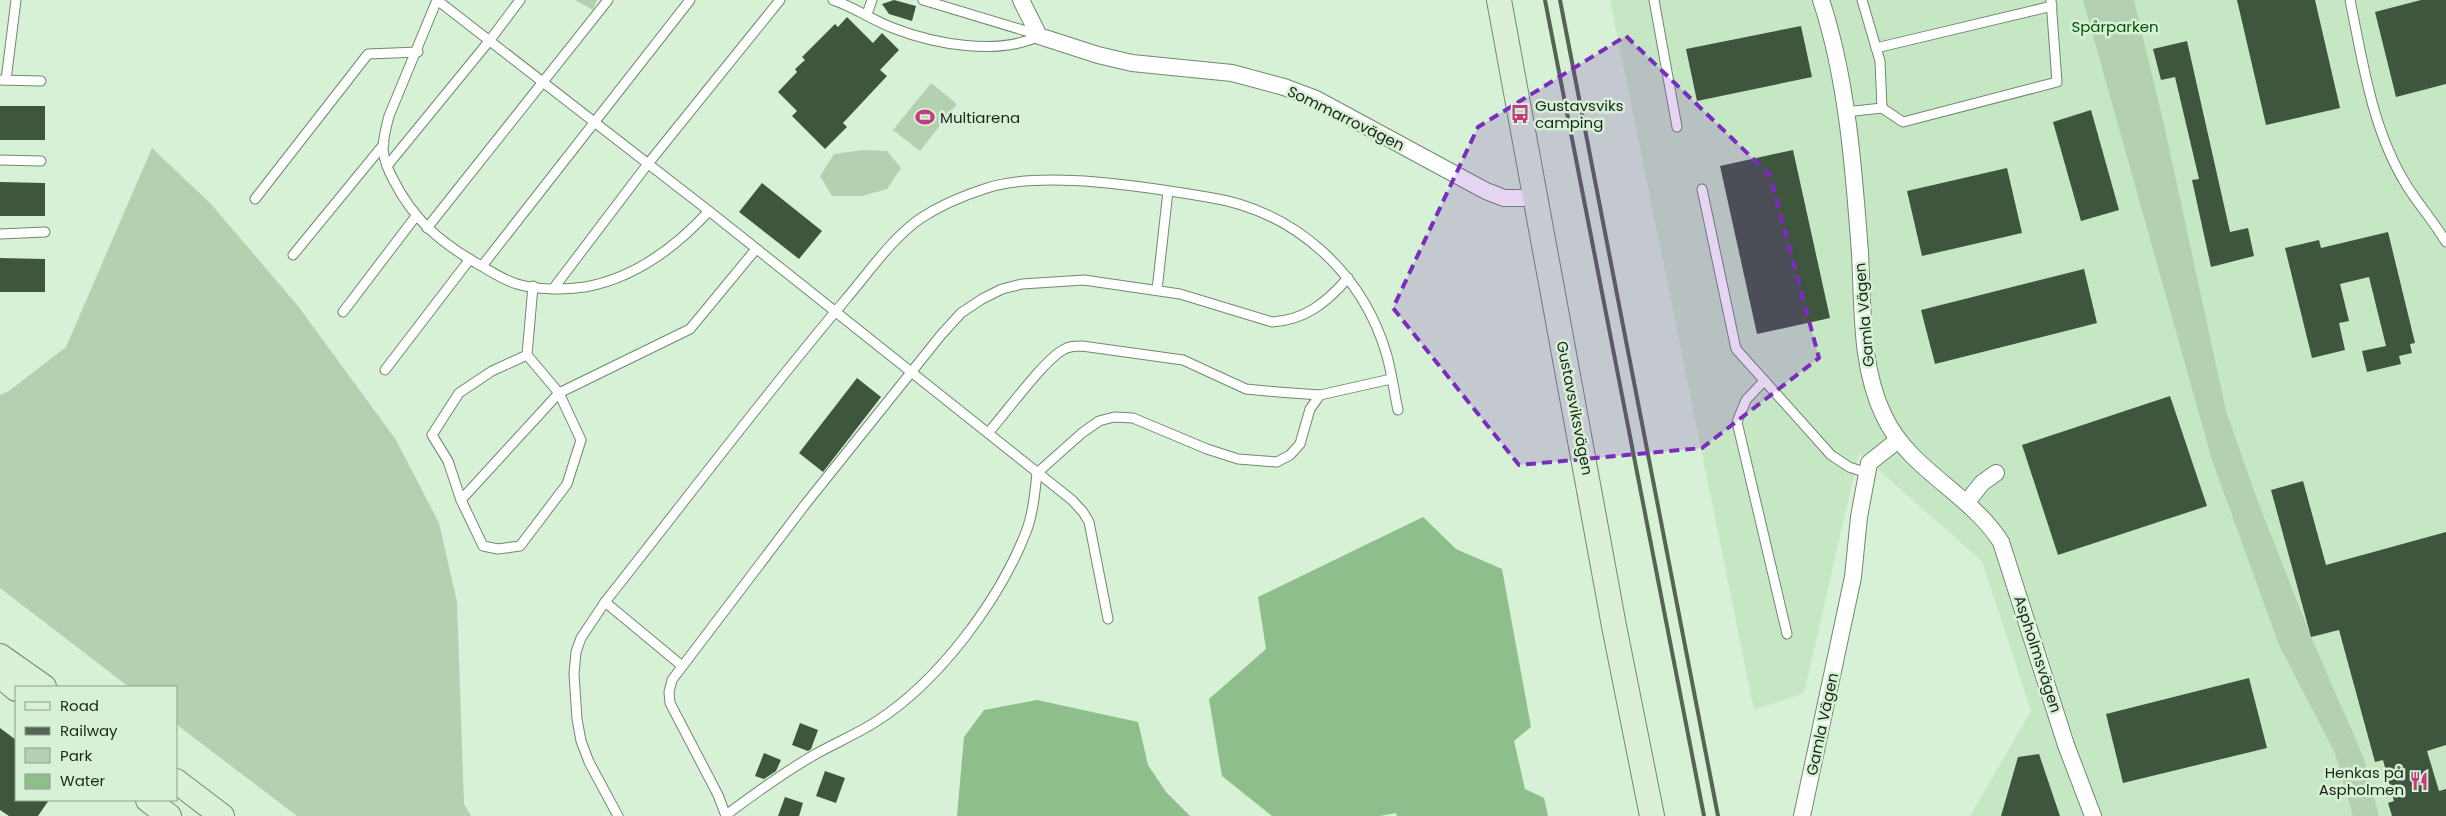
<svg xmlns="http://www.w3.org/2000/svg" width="2446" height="816" font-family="Poppins,sans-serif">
<rect width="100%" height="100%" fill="#d6f1d5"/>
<!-- built -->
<path fill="#c6e7c4" d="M1610,0H2446V816H1970L2031,711L1982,561L1859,453L1804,693L1754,710Z"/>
<!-- green -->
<g fill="#b3d1b1">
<path d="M575,0H597L593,10Z"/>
<path d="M2083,0H2134L2165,129L2226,411L2257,499L2311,637L2363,756L2379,816H2353L2335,753L2279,645L2212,460Z"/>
<path d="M931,83L957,104L920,151L893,130Z"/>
<path d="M152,148L211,204L298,306L396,440L439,523L457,602L464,804L471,816H297L176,724V687H129L0,588V395L9,391L66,347Z"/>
<path d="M863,150L887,151L901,168L887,189L862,196H832L820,176L834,154Z"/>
</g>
<!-- water -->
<g fill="#8ebe8b">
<path d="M1423,517L1456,549L1502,569L1531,727L1514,741L1525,789L1544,798L1548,816H1397L1396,813L1380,816H1272L1222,776L1209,699L1266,649L1258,597Z"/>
<path d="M1037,700L1138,722L1148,765L1166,792L1190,816H957L964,737L984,710Z"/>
</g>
<!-- building -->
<g fill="#3f563e">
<path d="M894,0L916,6L912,21L889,14L882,4Z"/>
<path d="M2237,0H2315L2340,108L2266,125Z"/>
<path d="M2421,0H2446V84L2396,97L2375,12Z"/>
<path d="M847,17L873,43L882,33L899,50L880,70L887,76L843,123L847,127L825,149L792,116L797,111L778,92L797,72L795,69L805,60L802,57L835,24L838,27Z"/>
<path d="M1801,26L1812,77L1697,101L1686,49Z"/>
<path d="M2187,41L2230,232L2248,228L2254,256L2211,267L2192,180L2199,179L2175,77L2161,80L2153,49Z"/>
<rect x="0" y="106" width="45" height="34"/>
<path d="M2091,110L2119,210L2081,221L2053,122Z"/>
<path d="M1793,150L1830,318L1757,334L1720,166Z"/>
<path d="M2007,168L2022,233L1922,256L1907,191Z"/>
<path d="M0,182L45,183V216H0Z"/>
<path d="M762,183L822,231L799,259L739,212Z"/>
<path d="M2388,232L2415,343L2410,344L2412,353L2399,356L2401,364L2367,372L2362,351L2386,346L2369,277L2340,284L2349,321L2339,323L2345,350L2312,358L2285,248L2319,240L2321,248Z"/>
<path d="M0,258L45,259V292H0Z"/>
<path d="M2084,269L2097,323L1935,364L1921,310Z"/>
<path d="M857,378L881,397L823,472L799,453Z"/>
<path d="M2170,396L2207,506L2058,555L2022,445Z"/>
<path d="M2303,481L2326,565L2446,532V745L2427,751L2439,791L2446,789V816H2392L2388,803L2394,801L2383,760L2375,762L2339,630L2311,637L2271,490Z"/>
<path d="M2249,678L2267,748L2123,783L2106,714Z"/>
<path d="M800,723L818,730L811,749L808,751L792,745Z"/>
<path d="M0,728L16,740V800H49L38,816H9L0,810Z"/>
<path d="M764,753L781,760L776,771L764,779L755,776Z"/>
<path d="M2039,754L2060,816H2001L2018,757Z"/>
<path d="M825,771L845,778L836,803L816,796Z"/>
<path d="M785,797L803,803L799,816H778Z"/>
</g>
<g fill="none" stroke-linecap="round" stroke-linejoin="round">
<!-- lane casing -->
<g stroke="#70896f" stroke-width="11">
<g id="lane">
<path d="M833,0C854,7 872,20 893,28C934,44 998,56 1039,36"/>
<path d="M923,0L1039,35"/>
<path d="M1654,0L1677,127"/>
<path d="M1862,0L1880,61L1882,108"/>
<path d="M2350,0C2363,63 2372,130 2407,186C2419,205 2434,222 2446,242"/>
<path d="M867,14L872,0"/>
<path d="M1876,48L2052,6"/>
<path d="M0,80L41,81"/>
<path d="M6,80L16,0"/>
<path d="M1845,112L1882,108L1903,122L2057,82L2051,0"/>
<path d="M0,160L41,161"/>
<path d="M387,166L490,40L520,0"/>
<path d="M1702,189L1736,349L1831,455L1849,467L1867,473"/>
<path d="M255,199L368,54L418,52"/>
<path d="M709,211C675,248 635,278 585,287C564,290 537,290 517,284C503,280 489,270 476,263C439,241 414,220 394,181C389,172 384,161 383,149C383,138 386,127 389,116L437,0L709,211L1072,500L1083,512L1089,522L1108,619"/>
<path d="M427,228L608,0"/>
<path d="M0,234L45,232"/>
<path d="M293,255L384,144"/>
<path d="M482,266L690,0"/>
<path d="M553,289L647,165L780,0"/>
<path d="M1157,290L1168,191"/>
<path d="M343,312L416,216"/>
<path d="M527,355L492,371L459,393L432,435L448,461L461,500L483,546L498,549L520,546L567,484L581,440L559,393L527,355L533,286"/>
<path d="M385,370L470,259"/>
<path d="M1764,381L1746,400L1737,422L1787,634"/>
<path d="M988,433C1005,414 1044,360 1063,350C1069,346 1075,346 1082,346L1183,360L1246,389L1278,392L1320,395L1391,379"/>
<path d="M461,500L559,393L690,329L756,249"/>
<path d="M605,602L681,665"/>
<path d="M618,816L589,762L581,741L577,719L574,674L576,652L581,638L605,602C685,501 763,397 846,299C870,271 891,239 921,218C941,205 965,195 987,188C1043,170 1148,187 1207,197C1294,210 1363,272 1387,356C1392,374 1394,392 1398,410"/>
<path d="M726,816L718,795L670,703L669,692L672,680L804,506L941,335L961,313L982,299L1002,289L1022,284L1084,280L1180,294L1272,322C1305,320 1326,303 1348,278"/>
<path d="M728,816L726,815C754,794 783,773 814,755C835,743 857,734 877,721C939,681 999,601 1026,532C1033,514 1035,492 1037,473L1082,433L1099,421L1114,417L1133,418L1207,449L1238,459L1277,462L1290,455L1300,444L1310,409L1320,395"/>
</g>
</g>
<!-- street casing -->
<g stroke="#70896f" stroke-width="18">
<g id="street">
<path d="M1021,0L1039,36L1098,55L1132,63L1232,73L1284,87L1316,99L1486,191L1504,198H1537"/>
<path d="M1821,0C1847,78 1854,171 1860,253C1863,307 1860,367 1884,416C1909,470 1970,493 2001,542L2066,745L2093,816"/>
<path d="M1967,502L1982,483L1996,473"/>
<path d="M1802,816L1853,577L1859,517L1869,463L1898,440"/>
</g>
</g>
<!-- secondary casing -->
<g stroke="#70896f" stroke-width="26">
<g id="secondary">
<path d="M1499,0L1614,626L1652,816"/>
<path d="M0,656L44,687"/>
<path d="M0,675L16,689"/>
<path d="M176,781L222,816"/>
<path d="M148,800L169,816"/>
</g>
</g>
<!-- lane -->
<use href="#lane" stroke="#fff" stroke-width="9"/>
<!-- street -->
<use href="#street" stroke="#fff" stroke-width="16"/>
<!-- secondary -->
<use href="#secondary" stroke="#daf0d9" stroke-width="24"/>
<!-- rail -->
<g stroke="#556454" stroke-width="4">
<path d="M1545,0L1704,816"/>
<path d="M1560,0L1718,816"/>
</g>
</g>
<!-- marked area -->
<path fill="#7b2cbf" fill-opacity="0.2" stroke="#7b2cbf" stroke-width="4" stroke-dasharray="10 6" stroke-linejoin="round" d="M1626,36L1770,175L1819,358L1702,448L1519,465L1393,308L1478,127Z"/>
<!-- icons -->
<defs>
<g id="bus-bare" transform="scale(1.5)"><path d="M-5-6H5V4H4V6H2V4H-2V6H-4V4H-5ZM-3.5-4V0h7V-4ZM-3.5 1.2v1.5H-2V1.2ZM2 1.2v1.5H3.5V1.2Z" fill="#c23c7f" stroke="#d6f1d5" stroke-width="2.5" paint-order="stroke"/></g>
<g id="stadium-bare" transform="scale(1.5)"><path d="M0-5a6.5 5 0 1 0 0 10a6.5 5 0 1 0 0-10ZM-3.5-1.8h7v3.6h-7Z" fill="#c23c7f" stroke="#d6f1d5" stroke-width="2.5" paint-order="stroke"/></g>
<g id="restaurant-bare" transform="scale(1.5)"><path d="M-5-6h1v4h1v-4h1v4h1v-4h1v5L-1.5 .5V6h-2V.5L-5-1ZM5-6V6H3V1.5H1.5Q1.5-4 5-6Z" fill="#c23c7f" stroke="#d6f1d5" stroke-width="2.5" paint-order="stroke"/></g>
</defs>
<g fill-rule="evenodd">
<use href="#bus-bare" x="1520" y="114"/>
<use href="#stadium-bare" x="925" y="117"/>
<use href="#restaurant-bare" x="2419" y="781"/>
</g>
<g text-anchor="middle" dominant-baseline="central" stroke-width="5" stroke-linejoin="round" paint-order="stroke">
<!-- park labels -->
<g font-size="15" fill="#07500d" stroke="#d6f1d5">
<text x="2115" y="26">Spårparken</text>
</g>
<!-- poi labels -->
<g font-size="15" fill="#1c261b" stroke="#d6f1d5" text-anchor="start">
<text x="1535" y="105">Gustavsviks<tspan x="1535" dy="17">camping</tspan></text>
<text x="940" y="117">Multiarena</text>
<text x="2404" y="772" text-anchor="end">Henkas på<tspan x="2404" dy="17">Aspholmen</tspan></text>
</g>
<!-- street labels -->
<g font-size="15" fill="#1c261b" stroke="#d6f1d5">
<text transform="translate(1346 118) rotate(26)">Sommarrovägen</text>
<text transform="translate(1864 315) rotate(-95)">Gamla Vägen</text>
<text transform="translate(1575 408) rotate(79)">Gustavsviksvägen</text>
<text transform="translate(2038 654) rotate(72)">Aspholmsvägen</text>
<text transform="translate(1822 724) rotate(-78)">Gamla Vägen</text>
</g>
</g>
<!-- legend -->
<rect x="15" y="686" width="162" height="115" fill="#d6f1d5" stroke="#8ca08b"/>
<rect x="25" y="702" width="25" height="8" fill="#daf0d9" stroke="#8ca08b"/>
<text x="60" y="711" font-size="15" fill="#1c261b">Road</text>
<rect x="25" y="727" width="25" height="8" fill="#556454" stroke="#8ca08b"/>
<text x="60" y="736" font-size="15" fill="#1c261b">Railway</text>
<rect x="25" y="748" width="25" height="15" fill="#b3d1b1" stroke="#8ca08b"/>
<text x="60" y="761" font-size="15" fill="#1c261b">Park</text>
<rect x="25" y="774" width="25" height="15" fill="#8ebe8b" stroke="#8ca08b"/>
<text x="60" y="786" font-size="15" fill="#1c261b">Water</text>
</svg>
